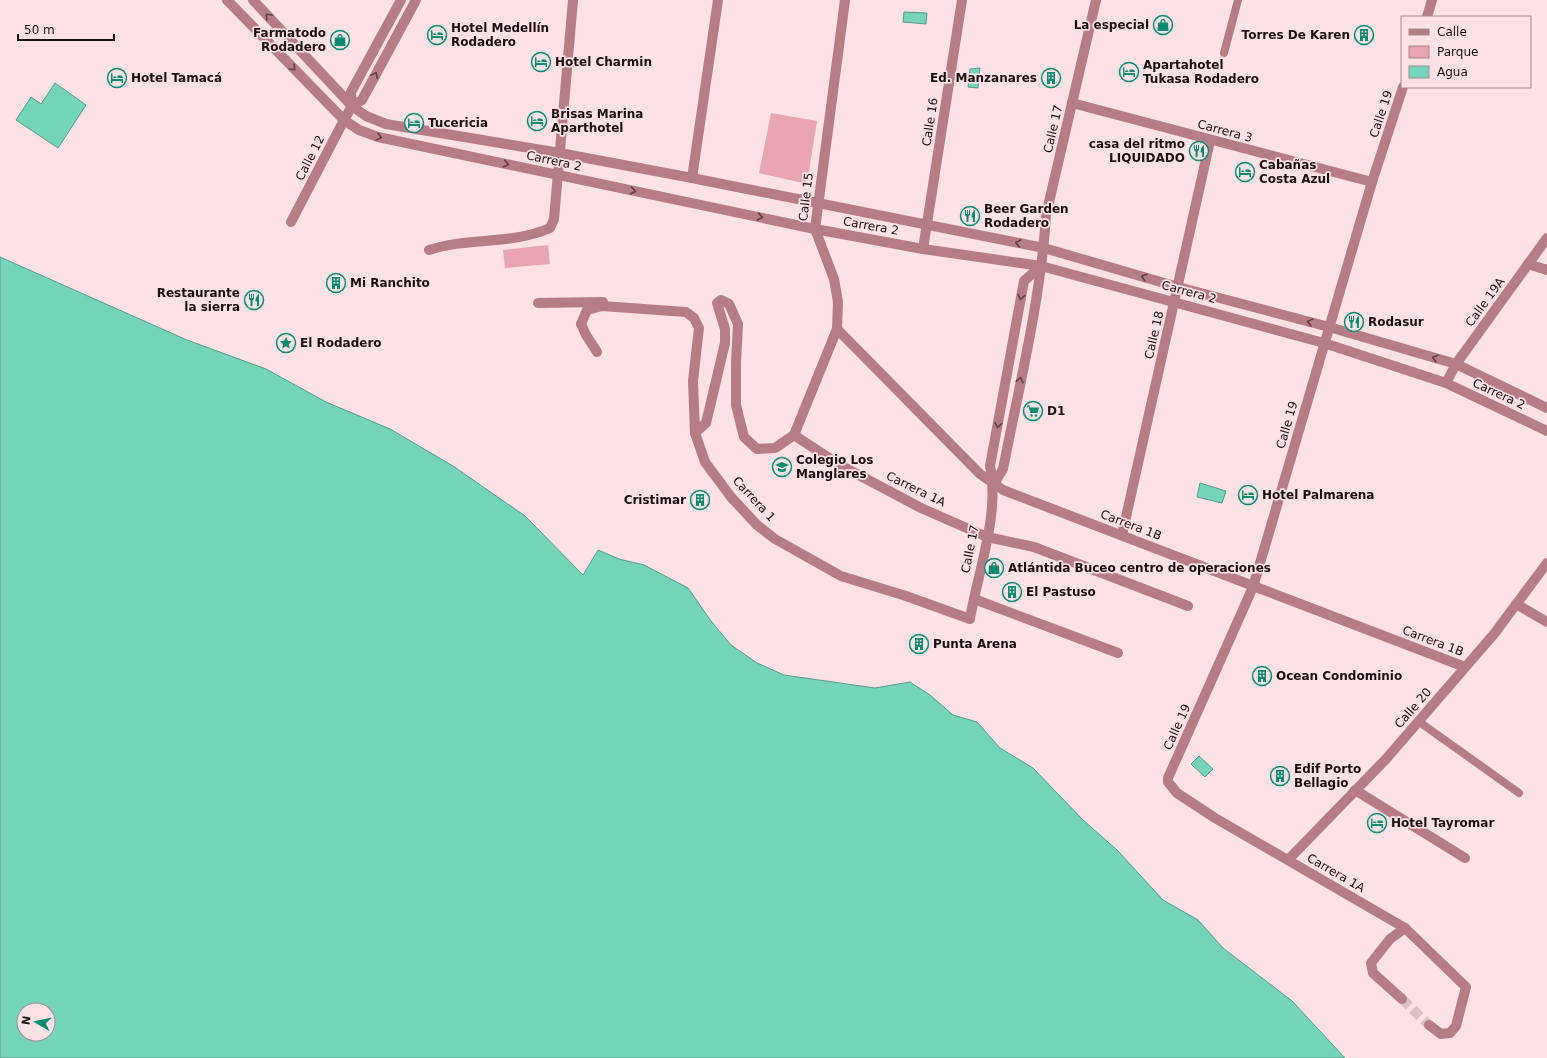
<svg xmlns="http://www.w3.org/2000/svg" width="1547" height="1058" font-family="'DejaVu Sans',sans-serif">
<rect width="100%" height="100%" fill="#fce1e5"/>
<!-- green -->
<g fill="#e8a6b2">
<path d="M771,113L817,121L807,184L759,173Z"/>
<path d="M548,245L550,264L505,268L503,250Z"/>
</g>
<!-- water -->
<g fill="#74d5ba" stroke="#599987" fill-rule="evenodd">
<path d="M904,12L927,13L926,24L903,22Z"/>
<path d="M980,68L978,88L968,87L970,69Z"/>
<path d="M55,83L86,105L58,148L16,120L31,97L41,104Z"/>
<path d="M0,257L187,340L266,369L326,402L390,429L453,466L525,516L583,575L598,550L619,559L644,565L688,588L711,621L731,645L757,663L784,675L875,688L910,682L930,695L953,715L977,722L1000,748L1033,768L1083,820L1117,850L1163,900L1198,920L1223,948L1292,1001L1345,1058H0ZM24,1010H48V1034H24Z"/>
<path d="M1200,483L1226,491L1222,503L1197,497Z"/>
<path d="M1199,756L1213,769L1205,777L1191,764Z"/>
</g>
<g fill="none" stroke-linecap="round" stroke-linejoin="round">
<!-- minor-tunnel -->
<path stroke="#dac1c5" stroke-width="10" stroke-dasharray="10 5" stroke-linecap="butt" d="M1402,999L1429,1025"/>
<!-- service -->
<g stroke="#b67d87" stroke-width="8">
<path d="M1224,53L1238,0"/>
<path d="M1418,721L1519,793"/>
</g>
<!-- minor -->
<g stroke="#b67d87" stroke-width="10">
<path d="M1427,17L1432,0"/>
<path d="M1403,87L1372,182L1253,587L1168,778V782L1177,793L1215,818L1405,928L1466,987L1456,1026L1450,1033L1441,1034L1429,1025"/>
<path d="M1072,103L1372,182"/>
<path d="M352,106L351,92L401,0"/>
<path d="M692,178L718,0"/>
<path d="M291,222L344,120L352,106L362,100L416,0"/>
<path d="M923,249L962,0"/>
<path d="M429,250C468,237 512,245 550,228L554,219L573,0"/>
<path d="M1528,264L1547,270"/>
<path d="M538,303L603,302"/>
<path d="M837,329L980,474L1003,490L1465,667"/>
<path d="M597,352L586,335L581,324L587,310L602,306L686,312L694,318L699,328L693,381L695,433L705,462L731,497L757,525L775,539L841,576L906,596L970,619C978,571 1000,514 990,466L1024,281L1041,266"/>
<path d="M1446,383L1456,364L1547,238"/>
<path d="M695,433L706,423L725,343V329L717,303L721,300L729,304L738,324L736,363V405L744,437L757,449L775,448L794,435"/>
<path d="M794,435L837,329L838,302L834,279L815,229L845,0"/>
<path d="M794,435L838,464L921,508L987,537L1034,547L1188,606"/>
<path d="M994,484L1003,469C1019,387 1041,298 1046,215L1096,0"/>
<path d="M1122,535L1210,141"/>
<path d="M974,599L1118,653"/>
<path d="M1516,604L1547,622"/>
<path d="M1355,790L1465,858"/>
<path d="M1288,860L1386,759L1494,634L1547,563"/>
<path d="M1402,999L1373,973L1371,963L1390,939L1405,928"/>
</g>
<!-- tertiary -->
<g stroke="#b67d87" stroke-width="10">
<path d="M227,0L344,120L359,130L378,137L815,229L923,249L1041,266L1324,343L1446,383L1547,431"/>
<path d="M253,0L352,106L366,116L386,124L560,153L692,178L1044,248L1178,287L1329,327L1456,364L1547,408"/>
</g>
</g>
<!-- one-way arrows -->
<defs><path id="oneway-chevron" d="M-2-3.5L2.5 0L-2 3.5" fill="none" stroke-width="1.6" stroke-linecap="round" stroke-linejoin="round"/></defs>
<g stroke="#604046">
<use href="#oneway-chevron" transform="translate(268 16) rotate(-133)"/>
<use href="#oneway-chevron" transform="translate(293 68) rotate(46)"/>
<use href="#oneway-chevron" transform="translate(375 75) rotate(-62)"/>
<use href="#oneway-chevron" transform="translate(379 137) rotate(15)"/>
<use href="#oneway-chevron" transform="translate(506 164) rotate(12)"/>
<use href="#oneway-chevron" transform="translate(633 191) rotate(12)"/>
<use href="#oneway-chevron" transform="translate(760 217) rotate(12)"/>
<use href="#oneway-chevron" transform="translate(1018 243) rotate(-169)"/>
<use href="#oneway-chevron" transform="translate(1144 277) rotate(-164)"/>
<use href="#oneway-chevron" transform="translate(1021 297) rotate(100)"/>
<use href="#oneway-chevron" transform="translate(1310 322) rotate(-165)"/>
<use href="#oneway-chevron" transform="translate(1435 358) rotate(-163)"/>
<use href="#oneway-chevron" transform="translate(1020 380) rotate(-79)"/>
<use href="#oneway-chevron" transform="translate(998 425) rotate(100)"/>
</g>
<!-- icons -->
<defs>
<g id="shop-ring" transform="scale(1)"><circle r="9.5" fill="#fce1e5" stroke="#028b71" stroke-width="1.5"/><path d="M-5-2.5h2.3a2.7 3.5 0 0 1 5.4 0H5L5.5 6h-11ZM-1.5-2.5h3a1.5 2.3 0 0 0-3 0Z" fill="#028b71"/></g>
<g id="hotel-ring" transform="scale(1)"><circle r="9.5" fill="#fce1e5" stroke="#028b71" stroke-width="1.5"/><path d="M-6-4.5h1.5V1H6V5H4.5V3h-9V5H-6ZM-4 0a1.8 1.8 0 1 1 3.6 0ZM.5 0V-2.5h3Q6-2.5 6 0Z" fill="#028b71"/></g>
<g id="building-ring" transform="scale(1)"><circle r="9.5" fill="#fce1e5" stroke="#028b71" stroke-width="1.5"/><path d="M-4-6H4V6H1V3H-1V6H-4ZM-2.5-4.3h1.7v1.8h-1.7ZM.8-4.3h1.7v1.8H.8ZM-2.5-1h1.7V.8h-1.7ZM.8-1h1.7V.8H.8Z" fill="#028b71"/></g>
<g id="restaurant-ring" transform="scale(1)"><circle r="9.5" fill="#fce1e5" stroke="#028b71" stroke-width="1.5"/><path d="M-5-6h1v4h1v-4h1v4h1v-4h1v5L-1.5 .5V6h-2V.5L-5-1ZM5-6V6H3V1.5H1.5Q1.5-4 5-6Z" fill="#028b71"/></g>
<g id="sight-ring" transform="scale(1)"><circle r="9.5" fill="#fce1e5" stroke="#028b71" stroke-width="1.5"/><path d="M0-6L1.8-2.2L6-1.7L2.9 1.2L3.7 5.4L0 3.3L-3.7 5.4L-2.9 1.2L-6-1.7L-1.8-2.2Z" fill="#028b71"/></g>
<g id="supermarket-ring" transform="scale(1)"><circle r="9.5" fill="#fce1e5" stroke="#028b71" stroke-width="1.5"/><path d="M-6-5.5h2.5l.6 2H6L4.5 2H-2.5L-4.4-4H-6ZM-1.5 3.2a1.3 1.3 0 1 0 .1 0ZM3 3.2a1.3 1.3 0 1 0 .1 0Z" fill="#028b71"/></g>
<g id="school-ring" transform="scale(1)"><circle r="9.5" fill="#fce1e5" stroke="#028b71" stroke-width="1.5"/><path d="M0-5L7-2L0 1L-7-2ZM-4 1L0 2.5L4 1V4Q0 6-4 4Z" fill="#028b71"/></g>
</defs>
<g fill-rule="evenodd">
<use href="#shop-ring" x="1163" y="25"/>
<use href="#hotel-ring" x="437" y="35"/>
<use href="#building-ring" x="1364" y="35"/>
<use href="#shop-ring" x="340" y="40"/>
<use href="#hotel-ring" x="541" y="62"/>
<use href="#hotel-ring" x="1129" y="72"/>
<use href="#hotel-ring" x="117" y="78"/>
<use href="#building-ring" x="1051" y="78"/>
<use href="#hotel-ring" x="537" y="121"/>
<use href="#hotel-ring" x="414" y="123"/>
<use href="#restaurant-ring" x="1199" y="151"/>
<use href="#hotel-ring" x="1245" y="172"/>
<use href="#restaurant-ring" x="970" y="216"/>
<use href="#building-ring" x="336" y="283"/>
<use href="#restaurant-ring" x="254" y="300"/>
<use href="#restaurant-ring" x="1354" y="322"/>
<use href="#sight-ring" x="286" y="343"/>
<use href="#supermarket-ring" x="1033" y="411"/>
<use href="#school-ring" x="782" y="467"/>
<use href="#hotel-ring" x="1248" y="495"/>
<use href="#building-ring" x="700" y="500"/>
<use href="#shop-ring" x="994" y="568"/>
<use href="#building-ring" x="1012" y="592"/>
<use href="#building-ring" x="919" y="644"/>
<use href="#building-ring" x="1262" y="676"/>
<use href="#building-ring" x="1280" y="776"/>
<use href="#hotel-ring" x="1377" y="823"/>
</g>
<g text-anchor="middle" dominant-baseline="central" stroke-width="3.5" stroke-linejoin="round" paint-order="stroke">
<!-- poi labels -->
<g font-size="12" font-weight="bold" fill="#1a0e10" stroke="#fce1e5" text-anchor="start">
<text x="1149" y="25" text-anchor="end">La especial</text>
<text x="451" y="28">Hotel Medellín<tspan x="451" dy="14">Rodadero</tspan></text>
<text x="326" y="33" text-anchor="end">Farmatodo<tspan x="326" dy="14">Rodadero</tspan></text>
<text x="1350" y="35" text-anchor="end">Torres De Karen</text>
<text x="555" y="62">Hotel Charmin</text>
<text x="1143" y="65">Apartahotel<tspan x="1143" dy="14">Tukasa Rodadero</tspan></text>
<text x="131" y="78">Hotel Tamacá</text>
<text x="1037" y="78" text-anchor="end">Ed. Manzanares</text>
<text x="551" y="114">Brisas Marina<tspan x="551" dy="14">Aparthotel</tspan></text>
<text x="428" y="123">Tucericia</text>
<text x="1185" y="144" text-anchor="end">casa del ritmo<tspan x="1185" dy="14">LIQUIDADO</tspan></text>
<text x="1259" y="165">Cabañas<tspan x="1259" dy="14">Costa Azul</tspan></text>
<text x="984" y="209">Beer Garden<tspan x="984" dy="14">Rodadero</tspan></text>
<text x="350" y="283">Mi Ranchito</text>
<text x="240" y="293" text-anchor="end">Restaurante<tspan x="240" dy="14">la sierra</tspan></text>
<text x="1368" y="322">Rodasur</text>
<text x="300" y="343">El Rodadero</text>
<text x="1047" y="411">D1</text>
<text x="796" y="460">Colegio Los<tspan x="796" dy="14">Manglares</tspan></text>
<text x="1262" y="495">Hotel Palmarena</text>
<text x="686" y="500" text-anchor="end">Cristimar</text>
<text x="1008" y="568">Atlántida Buceo centro de operaciones</text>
<text x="1026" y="592">El Pastuso</text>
<text x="933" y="644">Punta Arena</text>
<text x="1276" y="676">Ocean Condominio</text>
<text x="1294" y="769">Edif Porto<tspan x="1294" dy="14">Bellagio</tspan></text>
<text x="1391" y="823">Hotel Tayromar</text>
</g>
<!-- street labels -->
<g font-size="12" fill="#1a0e10" stroke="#fce1e5">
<text transform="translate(1381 114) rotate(-72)">Calle 19</text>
<text transform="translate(930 122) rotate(-81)">Calle 16</text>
<text transform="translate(1053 129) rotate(-77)">Calle 17</text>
<text transform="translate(1225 131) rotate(15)">Carrera 3</text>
<text transform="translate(310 158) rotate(-63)">Calle 12</text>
<text transform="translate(554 161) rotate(12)">Carrera 2</text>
<text transform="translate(806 197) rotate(-83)">Calle 15</text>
<text transform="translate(871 226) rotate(10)">Carrera 2</text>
<text transform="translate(1189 292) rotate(15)">Carrera 2</text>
<text transform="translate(1485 302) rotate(-54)">Calle 19A</text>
<text transform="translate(1154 335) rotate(-77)">Calle 18</text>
<text transform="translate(1499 394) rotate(25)">Carrera 2</text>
<text transform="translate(1287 425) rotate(-74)">Calle 19</text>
<text transform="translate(916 489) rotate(26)">Carrera 1A</text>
<text transform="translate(754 499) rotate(47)">Carrera 1</text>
<text transform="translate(1131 525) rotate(21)">Carrera 1B</text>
<text transform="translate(970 549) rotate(-79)">Calle 17</text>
<text transform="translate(1433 641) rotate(21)">Carrera 1B</text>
<text transform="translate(1413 708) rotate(-49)">Calle 20</text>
<text transform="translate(1177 727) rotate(-66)">Calle 19</text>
<text transform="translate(1336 873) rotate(30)">Carrera 1A</text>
</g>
</g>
<!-- legend -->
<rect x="1401" y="16" width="130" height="72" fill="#fce1e5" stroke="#a28d90"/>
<rect x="1409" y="29" width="20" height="6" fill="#b67d87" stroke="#a28d90"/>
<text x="1437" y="36" font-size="12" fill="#1a0e10">Calle</text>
<rect x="1409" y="46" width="20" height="12" fill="#e8a6b2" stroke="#a28d90"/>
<text x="1437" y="56" font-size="12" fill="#1a0e10">Parque</text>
<rect x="1409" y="66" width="20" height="12" fill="#74d5ba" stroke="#a28d90"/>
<text x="1437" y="76" font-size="12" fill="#1a0e10">Agua</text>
<!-- north arrow -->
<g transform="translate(36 1022) rotate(279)"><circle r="19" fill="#fce1e5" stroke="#a28d90"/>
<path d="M0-3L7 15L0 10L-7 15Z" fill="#028b71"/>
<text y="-6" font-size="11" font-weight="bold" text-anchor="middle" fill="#1a0e10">N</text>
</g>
<!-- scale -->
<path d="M18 34v6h96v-6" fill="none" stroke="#1a0e10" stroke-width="2"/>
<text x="24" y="34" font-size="12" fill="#1a0e10" stroke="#fce1e5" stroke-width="3" paint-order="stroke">50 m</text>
</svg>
